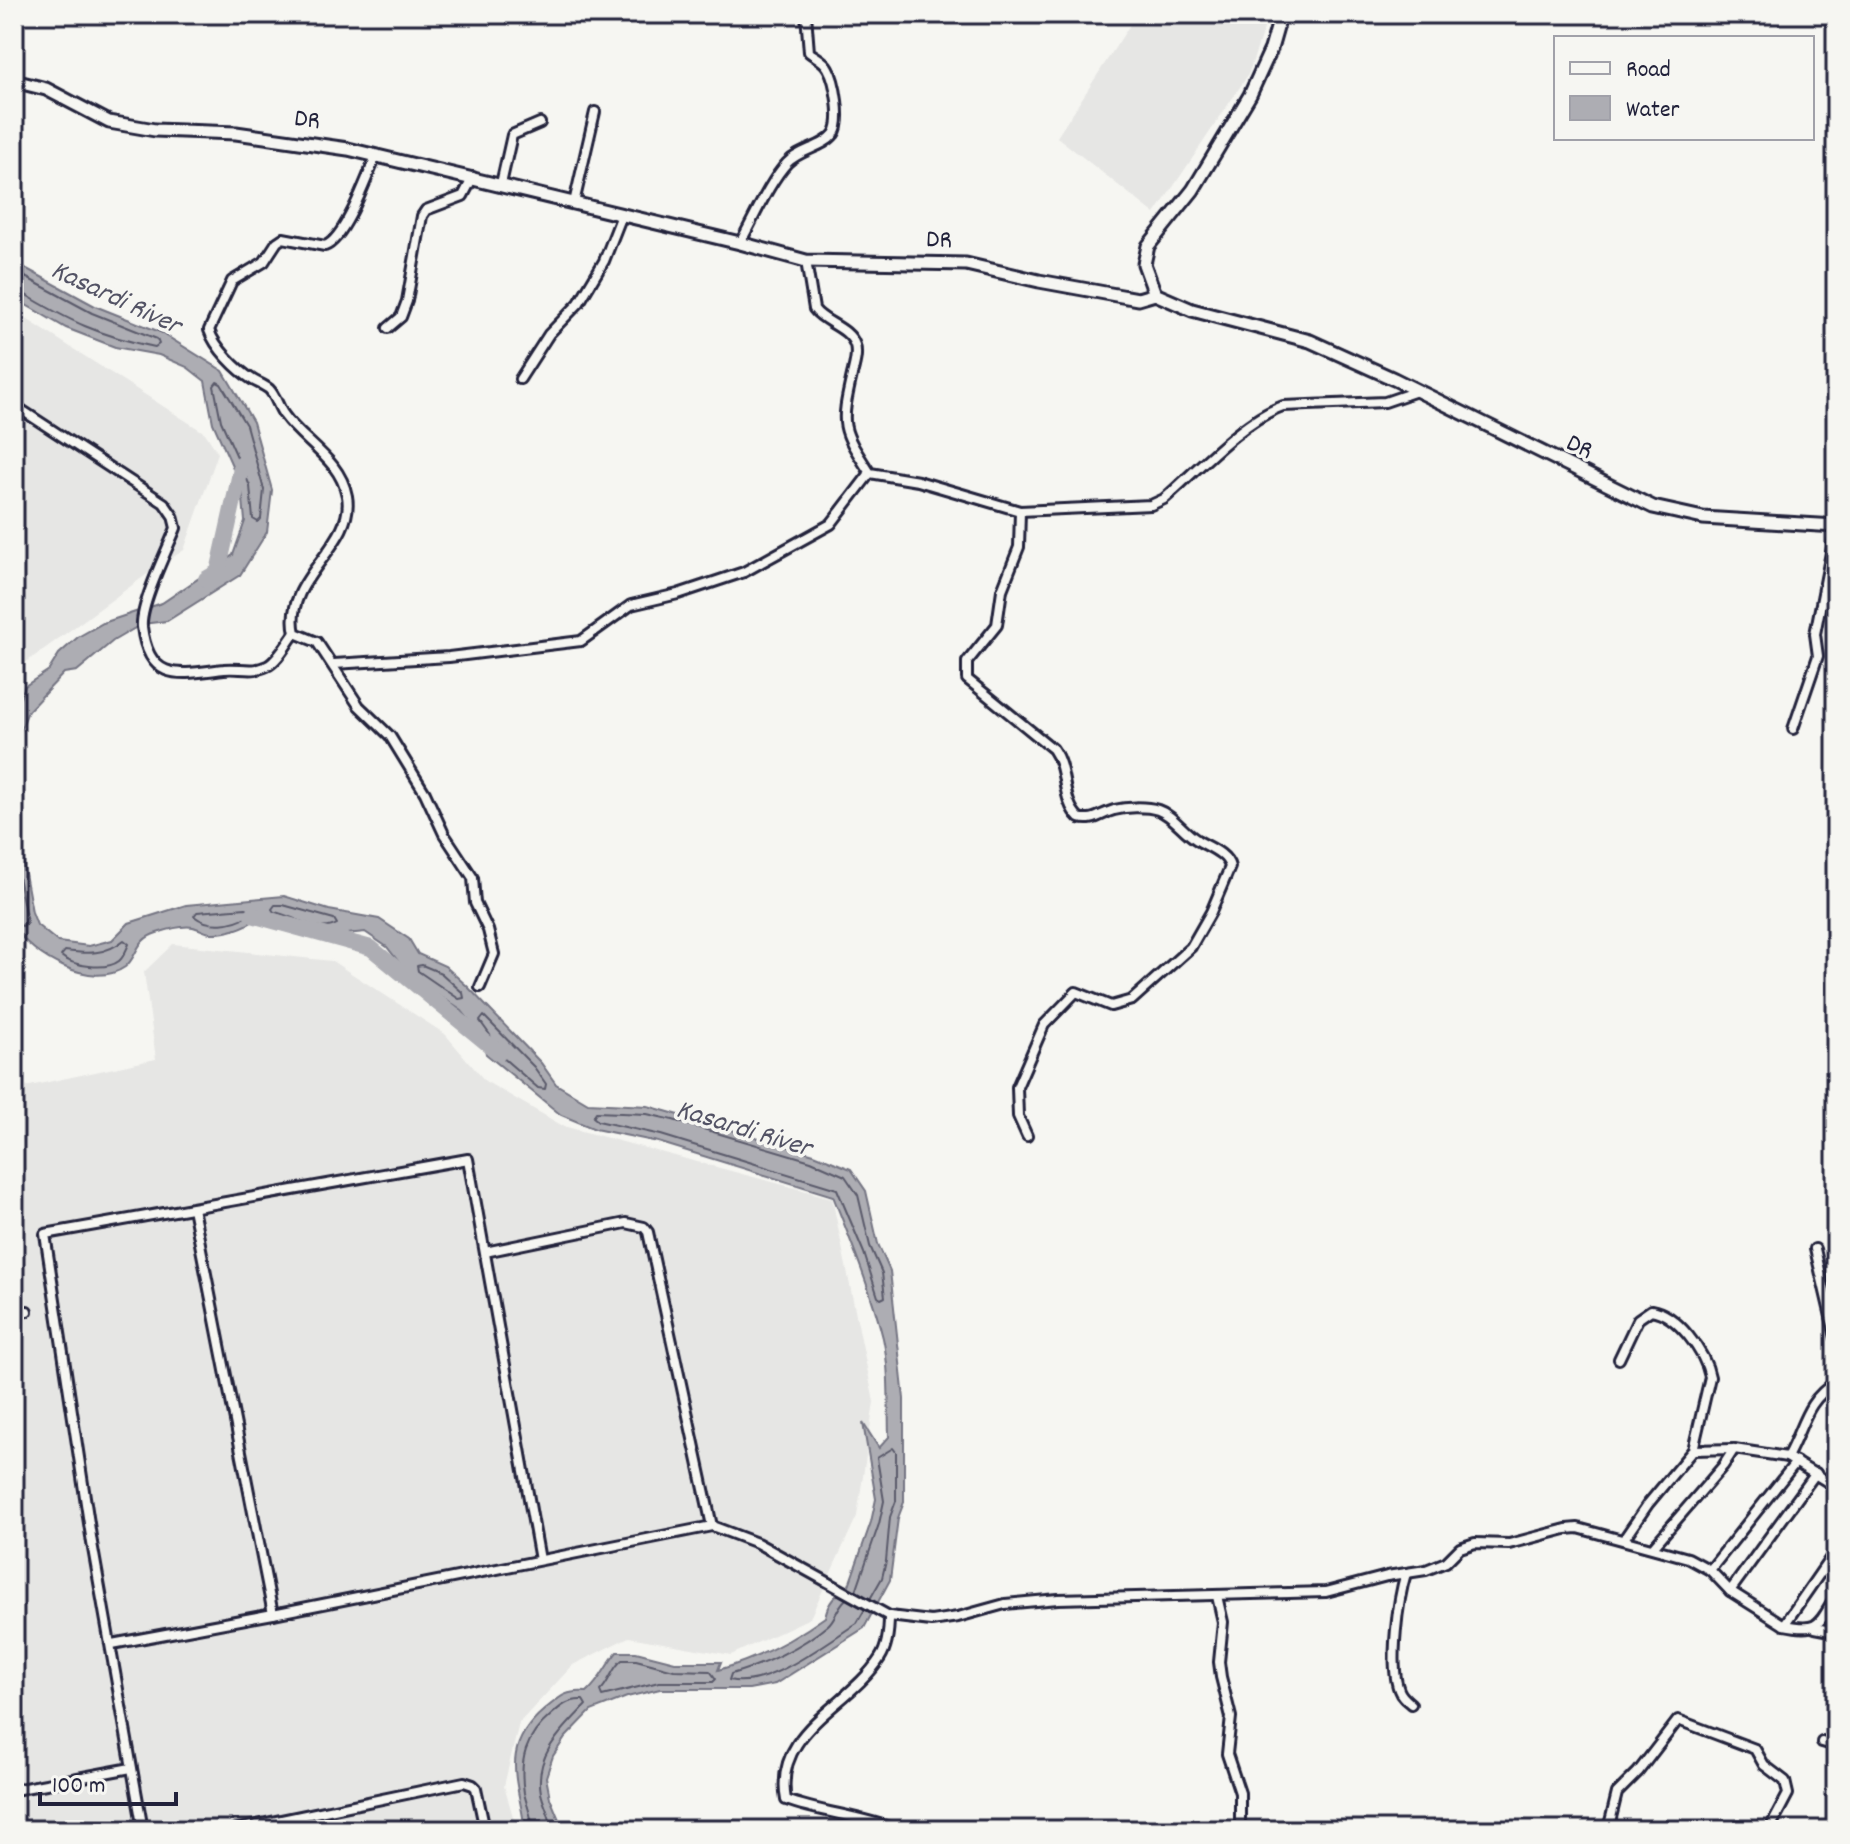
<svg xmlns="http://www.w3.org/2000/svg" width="1850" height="1844" font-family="Dekko,sans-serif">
<rect width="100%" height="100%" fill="#f6f6f2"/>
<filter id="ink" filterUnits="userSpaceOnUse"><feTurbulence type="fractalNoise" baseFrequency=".0125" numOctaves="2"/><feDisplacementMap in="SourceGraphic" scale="16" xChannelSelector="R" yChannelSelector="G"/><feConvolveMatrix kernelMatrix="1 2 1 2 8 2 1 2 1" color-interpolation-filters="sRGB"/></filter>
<g filter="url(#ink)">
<!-- built -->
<g fill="#e6e6e4">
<path d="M1137,14H1269L1248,75L1155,214L1057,137Z"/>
<path d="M14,311L205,433L218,453L184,550L146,575L14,671Z"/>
<path d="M173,944L332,961L445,1034L485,1081L563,1126L832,1198L874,1402L857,1516L810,1618L731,1655L629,1637L573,1665L519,1723L504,1786L517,1830H14V1017L25,1087L156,1059L144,972Z"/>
</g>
<!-- water -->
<g fill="#adadb3" stroke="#757583" stroke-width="2">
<path d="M14,262L95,306L160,332L223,371L253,422L272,490L267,532L240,575L167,621L142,624L113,641L77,671L64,673L28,711L18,737L14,756L21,777L14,799V713L25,686L49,670L59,654L78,637L103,623L162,603L233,555L245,521L242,488L213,423L205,381L187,367L159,355L115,347L66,328L14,298Z"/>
<path d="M14,813L22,827L20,846L32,912L37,925L58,942L89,946L112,940L129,923L186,905L284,896L329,910L379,919L409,939L418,954L445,966L467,986L541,1063L556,1084L588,1103L648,1106L814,1154L851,1169L866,1191L878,1244L890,1271L904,1399V1502L898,1518L890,1580L864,1628L775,1684L749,1689H660L627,1697L591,1711L565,1738L553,1756L546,1777L550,1798L560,1822V1830H525C519,1782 498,1749 544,1710C560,1697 565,1690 587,1692C601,1680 605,1666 617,1652H636L675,1662H721L718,1670C757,1659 793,1640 825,1617C828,1602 835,1595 848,1588L871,1522L876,1499L863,1423L879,1448L889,1437C888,1404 890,1370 883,1338C871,1290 851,1242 833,1196L658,1142L595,1129L561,1115L486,1054L483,1038L462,1011L409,975L387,947L365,932L328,936L299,931L281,922L256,919C245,928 225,934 210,933C204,932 198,928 193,927C184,925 166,930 157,933C135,939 138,957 125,967C93,990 31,957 14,926Z"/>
</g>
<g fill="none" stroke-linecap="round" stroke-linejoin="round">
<!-- shore -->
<g stroke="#5a5a6b" stroke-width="2">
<path d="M14,271L92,313L157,339L159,344L155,347C100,336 69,321 21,292L14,291"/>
<path d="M217,382L221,384L246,425L264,490L261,519L258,522L253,519L250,486L221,421L214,386Z"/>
<path d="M14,856L27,922L23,926L14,924"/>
<path d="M275,905H283L334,919L337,924C318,935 293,915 274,912L272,909Z"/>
<path d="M246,908L250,910L249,915C233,925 209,928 194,916L197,912Z"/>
<path d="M124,940L129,944C126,950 124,957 119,961C106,971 72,966 61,956L65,951C87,954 106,955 124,940Z"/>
<path d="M422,965L441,973L463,993L464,998L459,999L418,971L417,966Z"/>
<path d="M484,1016L534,1067L546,1084L545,1089L538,1088L494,1050L490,1035L480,1021Z"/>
<path d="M596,1112L647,1114L673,1120L811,1161L845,1176L858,1195L870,1246L882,1273L885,1297L881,1299L878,1297L864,1253L837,1189L661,1135L598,1121L593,1117Z"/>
<path d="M856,1591L879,1524L884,1501L877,1458L893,1448L896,1452V1501L890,1517L886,1561L882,1578L870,1599"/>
<path d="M846,1599C837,1607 836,1618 828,1625C802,1647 764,1665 731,1674L729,1680C766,1690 826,1643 857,1623L865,1609"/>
<path d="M622,1660H636L674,1670L710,1671L716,1679L713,1682H659L602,1696L600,1691C610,1682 611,1669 622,1660Z"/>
<path d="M533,1830C532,1817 527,1806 524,1793C519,1760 525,1737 551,1715C561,1706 569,1699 583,1700L586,1705C561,1731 534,1755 541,1793C544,1806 551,1817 552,1830"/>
</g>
<!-- river -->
<g stroke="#adadb3" stroke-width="16">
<path d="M206,579L218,572L242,464"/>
<path d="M252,915L371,948L499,1053"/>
</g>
<!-- street casing -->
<g stroke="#22223b" stroke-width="14">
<g id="street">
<path d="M376,156C367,177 345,239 325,246L283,238L277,242L264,262L232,281L209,330C215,348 237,370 253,380C258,383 264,385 269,389C276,396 278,407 284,415C304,443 340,459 347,496C356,546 282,578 295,633L317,642L359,706L390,736L425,793L444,834L473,878L475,903L488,930L494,954L480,987"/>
<path d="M501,184L512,135L540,123"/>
<path d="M574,203L595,112"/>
<path d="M740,243C753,220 770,181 787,163C800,149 823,148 834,134C843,121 835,80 828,68C824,60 815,57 809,52L806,14"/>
<path d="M806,261L814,309C824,323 849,327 855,345C858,355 854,366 852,375C840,427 841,428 870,473L918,481L1020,511L1151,505L1164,499C1196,471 1243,420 1283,406L1385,402L1417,391"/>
<path d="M388,328L401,317L407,301L422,216L426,210L463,196L473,177"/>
<path d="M520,379L549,334L579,303L604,261L622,215"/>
<path d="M14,405L164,503L173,516L176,528C167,550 140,605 142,627C149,684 181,674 224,669C238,667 253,673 267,666C278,661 287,643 295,633"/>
<path d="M1020,511L1019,547L1002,590L997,625L967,662V679L1053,749C1068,770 1061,801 1079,818C1094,822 1100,814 1114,810C1126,807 1145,806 1158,810C1173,815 1183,832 1197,840C1208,847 1227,853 1230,867L1211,912L1191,947L1132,1000L1111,1006L1076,992L1044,1025L1017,1087L1018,1116L1027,1136"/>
<path d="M334,664L449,657L581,641L631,605L678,594L744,572L831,524L870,473"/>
<path d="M1793,729L1818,656L1815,634L1836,527"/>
<path d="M193,1208L273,1614"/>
<path d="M1815,1249L1836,1338"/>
<path d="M485,1252L626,1223L644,1227L648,1232L712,1526"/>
<path d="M14,1313L27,1311"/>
<path d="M1619,1359L1638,1319L1651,1310C1677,1314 1705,1352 1710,1377L1693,1450L1648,1504L1624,1539"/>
<path d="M1693,1450L1734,1449L1787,1457L1836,1487"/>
<path d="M1787,1457C1804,1427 1804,1402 1836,1382"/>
<path d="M1653,1547L1723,1466L1734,1449"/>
<path d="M1710,1570L1796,1462"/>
<path d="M1406,1573C1398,1599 1389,1665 1399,1690C1401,1696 1406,1700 1411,1704"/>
<path d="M1730,1591L1816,1473"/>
<path d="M1217,1596L1223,1622L1219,1662L1221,1677L1231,1717L1227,1754L1240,1793V1830"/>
<path d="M889,1616C889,1630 888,1646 880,1658C849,1707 773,1730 786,1800C823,1813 861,1816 897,1830"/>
<path d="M1784,1625C1820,1632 1818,1625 1836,1596"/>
<path d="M1815,1628L1836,1632"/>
<path d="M112,1644L273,1614L712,1526L757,1543L889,1616L931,1621L958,1617L1005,1604L1058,1599L1326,1592L1387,1576L1426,1570L1446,1562L1460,1548L1475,1543L1509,1544L1566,1529L1578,1528L1688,1558L1710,1570L1730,1591L1784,1625L1836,1550"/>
<path d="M1822,1742L1836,1746"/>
<path d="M14,1790L131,1768"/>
<path d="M1609,1823L1625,1830"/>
<path d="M143,1830L92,1543L45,1234L468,1159L540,1560"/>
<path d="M233,1830L464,1782L473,1785L476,1788L485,1830"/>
<path d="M1608,1830L1617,1793L1638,1772L1678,1720L1755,1749L1764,1765L1785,1781L1788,1794L1769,1830"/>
</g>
</g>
<!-- secondary casing -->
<g stroke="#22223b" stroke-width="17">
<g id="secondary">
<path d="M14,81L46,89L109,122L155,130L236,133L348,149L740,243L806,261L966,264L1039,281L1138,299L1155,294L1192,310L1310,341L1394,379L1653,507L1703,518L1836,526"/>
<path d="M1155,294L1144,264L1148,246L1193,190L1250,95L1271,49L1281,14"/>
</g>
</g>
<!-- street -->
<use href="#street" stroke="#f6f6f2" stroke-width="8"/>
<!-- secondary -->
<use href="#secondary" stroke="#f6f6f2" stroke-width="11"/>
</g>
</g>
<g text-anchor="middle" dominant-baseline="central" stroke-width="7" stroke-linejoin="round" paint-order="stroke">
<!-- street labels -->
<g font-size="26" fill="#22223b" stroke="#f6f6f2">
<text transform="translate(307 121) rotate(7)">DR</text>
<text transform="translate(939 241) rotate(2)">DR</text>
<text transform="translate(1579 448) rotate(26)">DR</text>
</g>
<!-- water labels -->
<g font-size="28" font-style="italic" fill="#535365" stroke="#f6f6f2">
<text transform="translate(115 300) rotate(25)">Kasardi River</text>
<text transform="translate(743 1131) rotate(17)">Kasardi River</text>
</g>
</g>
<!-- margin -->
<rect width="1850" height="1844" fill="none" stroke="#f6f6f2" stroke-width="48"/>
<rect x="24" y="24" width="1802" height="1796" fill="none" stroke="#22223b" stroke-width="3" filter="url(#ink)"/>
<!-- legend -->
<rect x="1554" y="36" width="260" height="104" fill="#f6f6f2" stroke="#a1a1a9" stroke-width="2"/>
<rect x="1570" y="62" width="40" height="12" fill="#f6f6f2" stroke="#a1a1a9" stroke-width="2"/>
<text x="1626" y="76" font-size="24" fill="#22223b">Road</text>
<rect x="1570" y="96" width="40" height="24" fill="#adadb3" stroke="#a1a1a9" stroke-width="2"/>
<text x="1626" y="116" font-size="24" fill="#22223b">Water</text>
<!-- scale -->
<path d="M40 1792v12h136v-12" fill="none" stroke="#22223b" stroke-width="4"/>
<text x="52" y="1792" font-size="24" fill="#22223b" stroke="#f6f6f2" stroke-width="6" paint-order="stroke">100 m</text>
</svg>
